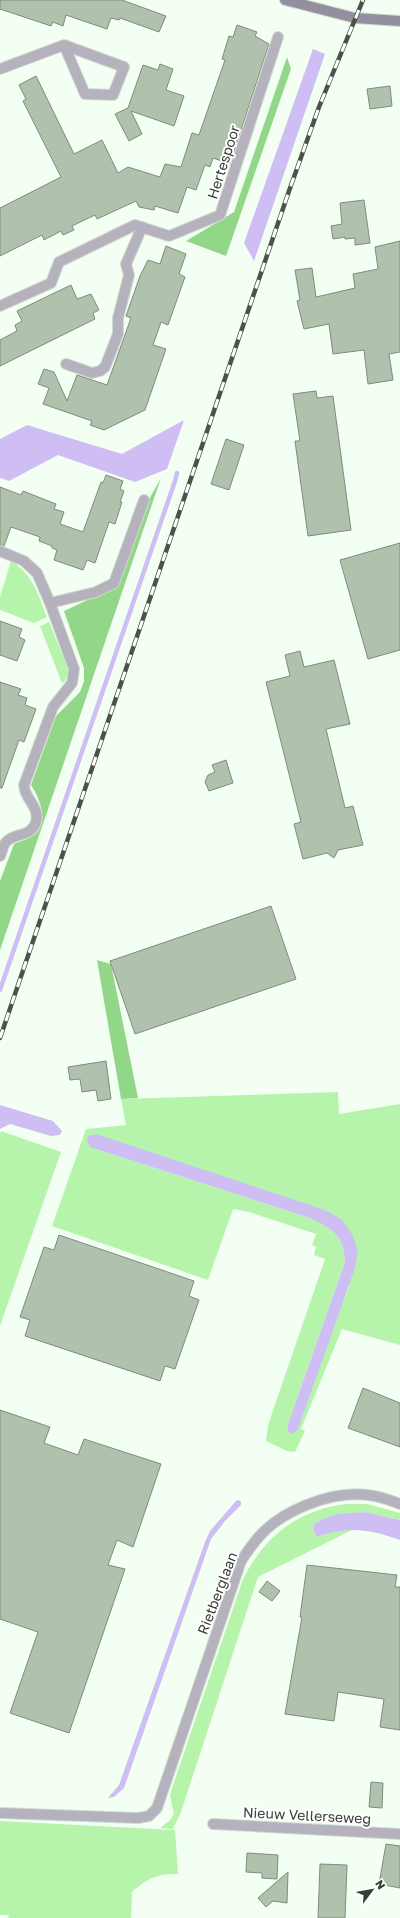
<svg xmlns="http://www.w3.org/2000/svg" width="400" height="1918" font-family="'Golos Text',sans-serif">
<rect width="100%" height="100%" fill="#f3fff2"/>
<!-- green -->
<g fill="#b6f4ac" fill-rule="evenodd">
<path d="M11,561C34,576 37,592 47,617L34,623L0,610V597Z"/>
<path d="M49,622L67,666L68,674L64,683L61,681L40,626Z"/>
<path d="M338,1092L339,1114L400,1104V1345L342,1329L301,1429L305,1431L295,1452L287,1451L266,1441L268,1425L325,1259L314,1255L316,1247L312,1245L316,1234L249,1212L233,1209L208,1280L52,1226L86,1129L126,1125L121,1099ZM90,1147L343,1221L349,1287L288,1432L287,1427L345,1262C344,1235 332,1229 310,1218Z"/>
<path d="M1,1131L61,1152L0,1326V1134Z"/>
<path d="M367,1504L400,1513V1520L364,1512L325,1518L314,1524L313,1531L317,1537L334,1531L354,1529L258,1577L181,1812L173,1829L160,1828L170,1820L174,1814L170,1796L171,1791L243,1579C264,1538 294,1513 339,1505C348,1503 358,1504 367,1504Z"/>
<path d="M0,1821L175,1830L178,1874C156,1874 148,1878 132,1892L131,1918H8L9,1915H0Z"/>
</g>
<!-- forest -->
<g fill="#92d788">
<path d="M287,57L291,69L226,256L186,241L234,212Z"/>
<path d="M161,478L0,950V881L14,844C19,842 24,840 29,838C51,828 41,800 31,785L56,716L80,692L84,681V668L64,611L117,586L148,501Z"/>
<path d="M97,960L111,964L138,1098L121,1099Z"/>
</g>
<!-- water -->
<g fill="#cfbef4">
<path d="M313,49L325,54L254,261L244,243Z"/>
<path d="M184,420L167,469L135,482L58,455L9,481L0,478V439L27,425L122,454Z"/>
<path d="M0,1105L53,1121L62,1131L60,1135L51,1136L10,1124L0,1129Z"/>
<path d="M96,1134L310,1205L329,1212L343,1221L353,1236L358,1251L355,1268L298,1429L293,1434L288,1432L287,1427L345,1262C344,1235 332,1229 310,1218L90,1147L87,1141L88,1136Z"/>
<path d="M239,1500L241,1502V1505L225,1521L211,1539L124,1788L114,1797L108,1798L119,1785L205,1542L210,1531L236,1501Z"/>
<path d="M364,1512L400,1520V1540C368,1529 349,1526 317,1537L313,1531L314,1524L325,1518L338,1514Z"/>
</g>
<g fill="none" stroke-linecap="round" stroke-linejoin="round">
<!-- stream -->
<path stroke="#cfbef4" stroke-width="4.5" d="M0,990L175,481L177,473"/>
</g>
<!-- building -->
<g fill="#b0c2ad" stroke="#7d8d7a">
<path d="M0,0H122L166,16L159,32L120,18L119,20L111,18L107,29L66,15L63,26L53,22L51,26L0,9Z"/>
<path d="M237,25L257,32L255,36L269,44L230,164L213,158L210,167L205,165L196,190L187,187L178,213L155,206L154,210L139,207L136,201L97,219L95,215L72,226L74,230L63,235L61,231L44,240L42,235L0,256V208L61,177L23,101L26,99L19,85L36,76L74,154L102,140L118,173L128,167L160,177L165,164L181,167L192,133L199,135L225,60L222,59L229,36L233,37Z"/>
<path d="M160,64L173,69L166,90L184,96L174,126L131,111L142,134L129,141L115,114L128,108L143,65L158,70Z"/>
<path d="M390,86L392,106L370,109L367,89Z"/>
<path d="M364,200L370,243L355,245V238L345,239V237L333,239L331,226L342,224L340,203Z"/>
<path d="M400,241V352L389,354L393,380L368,384L364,350L333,354L329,324L304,329L297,301L300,300L295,270L312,268L316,297L355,288L353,274L378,269L375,247Z"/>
<path d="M166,246L186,254L179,274L185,277L168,325L161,322L153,345L166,349L145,410L104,430L90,425L92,421L43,404L49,388L38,384L44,369L54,372L67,401L77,375L107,385L131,318L126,316L140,276L148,260L160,264Z"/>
<path d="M71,285L77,299L91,294L99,310L93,313L95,319L0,366V340L17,331L15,325L22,321L17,311Z"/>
<path d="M316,391L317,398L333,396L351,530L308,536L295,441H300L293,394Z"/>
<path d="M226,439L244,445L229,490L211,484Z"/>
<path d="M106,475L123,481L120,489L124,491L120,502H122L115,524L109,522L95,563L87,560L83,570L54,560L57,550L52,548V546L39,541L40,537L11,527L4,546L0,545V487L21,495L23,491L56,504L54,509L64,512L60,524L83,532L101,482L103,483Z"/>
<path d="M400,543V650L368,659L340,560Z"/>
<path d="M0,621L22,629L19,637L25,640L17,661L0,655Z"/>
<path d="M300,651L304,667L334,660L350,724L326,729L345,808L353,806L363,845L338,850L334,858L327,853L303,859L294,824L301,822L266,682L290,676L285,655Z"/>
<path d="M0,682L21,689L18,695L27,698L25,705L36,709L24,742L19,740L2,788H0Z"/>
<path d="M226,760L233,783L209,791L205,782L208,775L215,772L212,765Z"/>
<path d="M271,906L296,979L135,1034L110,961Z"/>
<path d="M106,1061L111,1099L98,1101L96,1090L82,1092L80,1079L70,1080L68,1067Z"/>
<path d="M59,1235L194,1281L189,1296L199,1300L175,1369L165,1366L160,1381L25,1336L30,1320L20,1317L44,1247L54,1250Z"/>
<path d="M363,1388L400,1403V1447L348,1428Z"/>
<path d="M0,1410L50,1427L44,1443L78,1455L84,1439L161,1464L133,1547L117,1540L108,1565L125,1569L69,1733L10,1713L38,1632L0,1619Z"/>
<path d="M307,1565L397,1575L395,1587H400V1730L380,1727L384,1699L338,1692L334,1721L285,1714L302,1617H300Z"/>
<path d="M267,1581L280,1591L272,1601L259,1592Z"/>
<path d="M371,1782L383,1783L382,1808L369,1807Z"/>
<path d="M386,1844L400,1846V1888L379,1884Z"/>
<path d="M247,1853L278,1855L277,1879L262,1878V1873L246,1872Z"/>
<path d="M320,1864L347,1865L345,1918H318Z"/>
<path d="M288,1872L287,1903L273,1901L266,1907L258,1898Z"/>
</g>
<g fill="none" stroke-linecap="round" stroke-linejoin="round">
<!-- street casing -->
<g stroke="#d1dcd0" stroke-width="12">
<g id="street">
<path d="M0,69L64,45L124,67L113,95L85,94L64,45"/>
<path d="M0,306L51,283L59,262L135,225L169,236L220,215L278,37"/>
<path d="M66,364L92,373L100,371L105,367L118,334V318L129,275L126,264L142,227"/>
<path d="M0,551L24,561L37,573L50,603L74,669L72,683L53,707L24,785C24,799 40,806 36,822C31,838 15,832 6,842C3,845 2,852 0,856"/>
<path d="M50,603L96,592L114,583L144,500"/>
<path d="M0,1813L138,1818L149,1816L157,1808L241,1561C246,1554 251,1546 257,1539C280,1511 331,1490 368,1495C379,1496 390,1500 400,1504"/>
<path d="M213,1824L400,1834"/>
</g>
</g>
<!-- secondary casing -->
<g stroke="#d1dcd0" stroke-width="12">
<path id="secondary" d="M285,0L355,18L400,21"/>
</g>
<!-- street -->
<use href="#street" stroke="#b5b2bd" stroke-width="10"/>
<!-- secondary -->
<use href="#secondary" stroke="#938f9e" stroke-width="10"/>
<!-- rail casing -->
<g stroke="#4a5349" stroke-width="4.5">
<path id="rail" d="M0,1038L289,191L319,107L363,0"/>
</g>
<!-- rail -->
<use href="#rail" stroke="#fff" stroke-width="3" stroke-dasharray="9" stroke-linecap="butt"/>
</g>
<g text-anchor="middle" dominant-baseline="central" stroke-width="4" stroke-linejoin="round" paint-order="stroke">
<!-- street labels -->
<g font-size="14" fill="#363e35" stroke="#fff">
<text transform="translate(223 162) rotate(-72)">Hertespoor</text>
<text transform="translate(217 1593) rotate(-69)">Rietberglaan</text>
<text transform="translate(307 1815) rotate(3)">Nieuw Vellerseweg</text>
</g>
</g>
<!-- north arrow -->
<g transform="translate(372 1890) rotate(58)" stroke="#ffffff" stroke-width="3" paint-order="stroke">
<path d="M0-3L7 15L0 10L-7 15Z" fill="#363e35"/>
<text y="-6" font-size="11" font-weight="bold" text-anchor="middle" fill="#363e35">N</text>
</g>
</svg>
